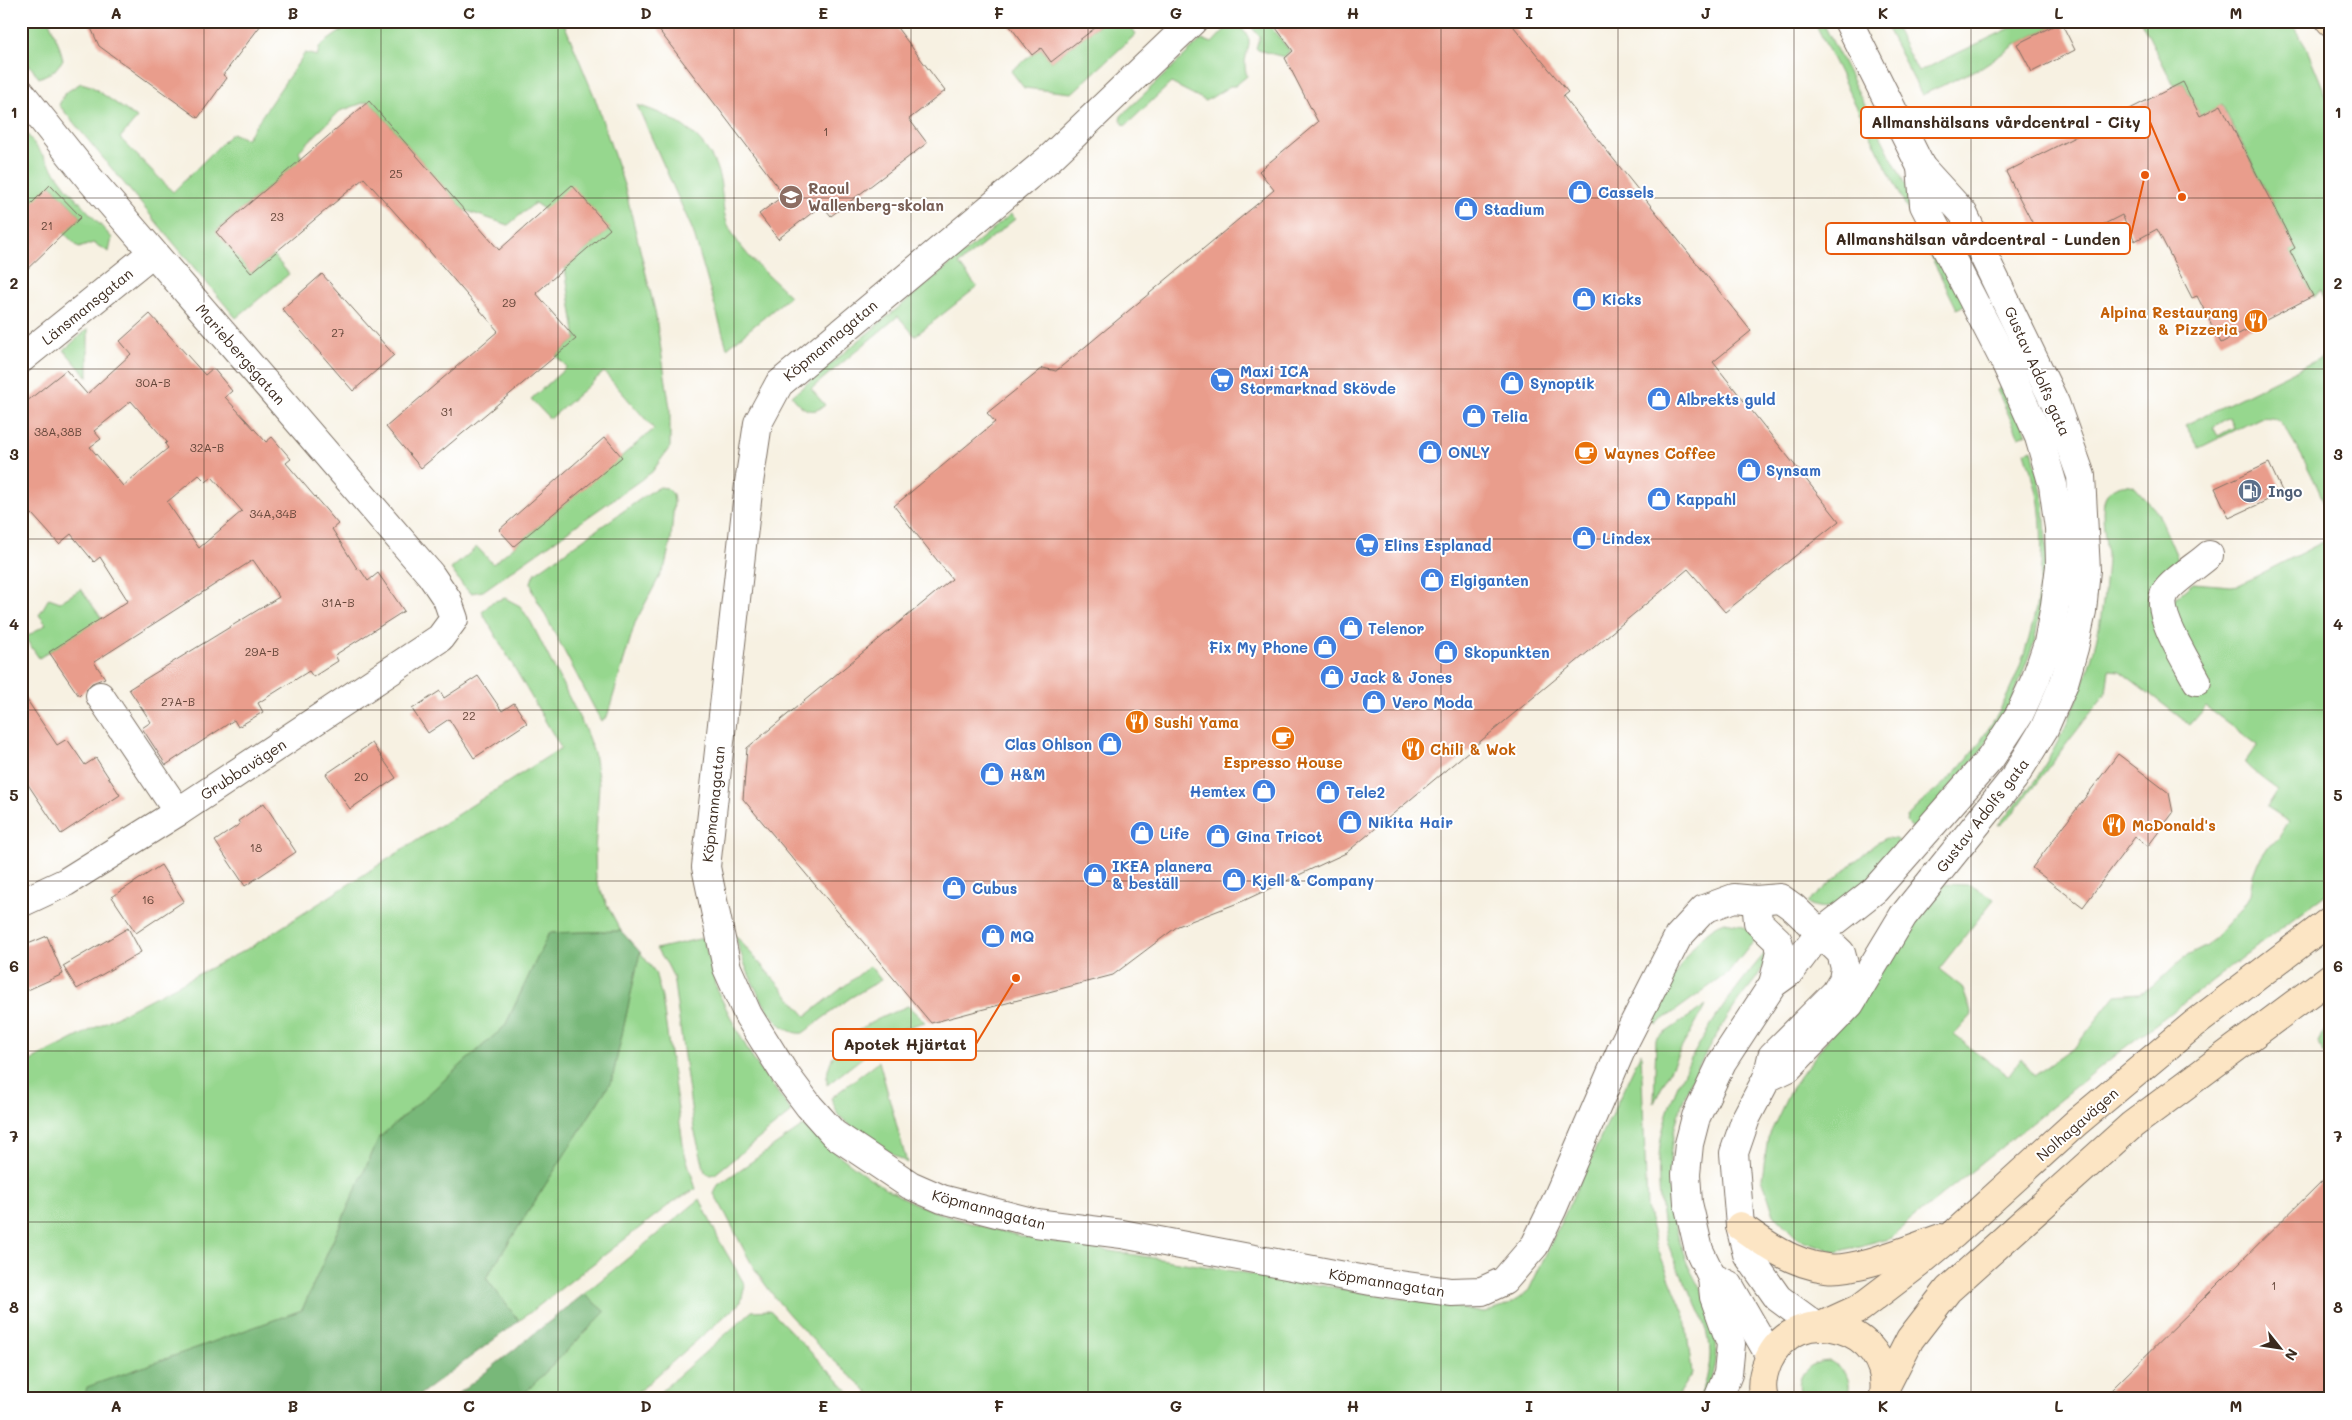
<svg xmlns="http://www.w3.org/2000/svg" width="2352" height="1420" font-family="Mali,sans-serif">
<rect width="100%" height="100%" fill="#fff"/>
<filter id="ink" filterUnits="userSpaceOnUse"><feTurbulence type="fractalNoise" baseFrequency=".02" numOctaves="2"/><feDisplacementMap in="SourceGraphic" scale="10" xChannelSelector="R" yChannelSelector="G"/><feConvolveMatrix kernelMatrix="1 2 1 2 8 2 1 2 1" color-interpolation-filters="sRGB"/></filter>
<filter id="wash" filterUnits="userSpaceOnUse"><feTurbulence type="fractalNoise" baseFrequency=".0096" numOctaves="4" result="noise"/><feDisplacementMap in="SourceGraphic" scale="20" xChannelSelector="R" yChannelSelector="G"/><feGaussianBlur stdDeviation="1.12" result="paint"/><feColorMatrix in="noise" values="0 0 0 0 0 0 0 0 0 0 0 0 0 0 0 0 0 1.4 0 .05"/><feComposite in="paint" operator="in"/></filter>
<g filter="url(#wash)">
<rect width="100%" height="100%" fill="#f7f1e2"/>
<!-- green -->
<g fill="#96d78e" stroke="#688056" fill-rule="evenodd">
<path d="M21,21H49L59,45L63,60L54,71L39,78L21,54Z"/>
<path d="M355,21H563L595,98L625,188L655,311L670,408V447L652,472L483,591L471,593L464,587L451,569L477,547L493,564L654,429L604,372L550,419L531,399L567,367L556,356L576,339L565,268L610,229L572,186L545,210L535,203L508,225L464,210L369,101L340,111L299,151L302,159L216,231L251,273L273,255L289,274L236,318L59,105L65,93L81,83L91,86L137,118L120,138L173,192L232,133L246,139L305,53L317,56L320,46Z"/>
<path d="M1104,21H1127L1136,34L1072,93L1024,88L1011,71L1041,48L1051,62Z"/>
<path d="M1233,21C1238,26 1248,33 1249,40C1250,52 1241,58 1247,76L1235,86H1230L1206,101L1171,83L1125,126L1120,120L1121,116L1202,39L1212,43Z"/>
<path d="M1246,21H1266L1290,51L1284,57L1258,50L1256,48L1260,37Z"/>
<path d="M1814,21H1822L1966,304L1957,309Z"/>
<path d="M1883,21H1892L1918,72L2025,21H2063L2017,44L1980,68L1922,95Z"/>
<path d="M2141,21H2290L2306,47L2331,107V313L2320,292L2313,296L2290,251L2295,248L2222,105L2200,116L2183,82L2174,86Z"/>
<path d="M637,105C676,117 711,138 720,180C723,194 722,211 728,225C741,254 768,274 790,296L727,348L693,231Z"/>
<path d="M24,130L67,188L112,238L109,252L93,243L79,248L64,233L81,217L51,185L21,214V133Z"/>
<path d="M1011,214L1015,219L959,264L977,287L915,336L898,316L811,389L825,405C811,417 800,407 792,396Z"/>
<path d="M88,329V378L64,350Z"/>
<path d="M2331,353V890L2119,1052L1889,1238L1837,1252L1798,1239L1774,1215L1762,1178L1768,1138L1791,1089L1942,884L1970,885L1994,899L1939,969L1962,987L1972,1015L1954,1035L2008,1076L2021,1058L2034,1076L2075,1047L2116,995L2139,993L2152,987L2183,958L2207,946L2241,909L2250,895L2253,875L2258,862L2270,844L2278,839L2289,821L2267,807L2278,790C2271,785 2250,770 2245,763L2258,745L2206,707L2190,725L2120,671L2109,670L2106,693L2013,813L2002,824L1998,825C2013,807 2031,788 2043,768C2075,715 2098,655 2104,593C2105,580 2107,567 2107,555C2106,538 2100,513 2105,498C2109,487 2124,482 2134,486L2158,513L2182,568L2167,605L2193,583L2231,586L2239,585L2323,542C2326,535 2330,528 2329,520C2328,503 2293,436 2281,424C2275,417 2268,417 2260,418L2199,448L2185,425ZM2229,417L2234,427L2218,436L2213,427Z"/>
<path d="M2006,384L2027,434L2019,437L1997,390Z"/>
<path d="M2032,449L2044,502L2047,559L2045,588L2034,643L2012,701L1980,752L1913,829L1906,822L1907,817C1919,803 1934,793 1946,781C1961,768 1974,751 1985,734C2030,668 2049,583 2039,503C2036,486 2030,469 2025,452Z"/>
<path d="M660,487L667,488L673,494L674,502L671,539L665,566L635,623L607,717L601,721L533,592L531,582L534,574L649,493Z"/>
<path d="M81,589L102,619L39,658L25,638L46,624L39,615L49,598L60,602Z"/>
<path d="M505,598L520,606L531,622L584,727L594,753L599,784L595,852L596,879L607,905L621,931L549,933L505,1026L379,1138L302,1310L88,1387L84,1399H21V1066L251,947L561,748L482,612L492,602Z"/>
<path d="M1886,838L1895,839L1902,843C1880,867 1844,924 1807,903L1874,845Z"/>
<path d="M1725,922L1741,925L1757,937L1729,972L1656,1025L1652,1019C1670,988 1689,934 1725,922Z"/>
<path d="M735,935L806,1016L870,966L881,980L850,998L803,1033C770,1038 742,961 735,935Z"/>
<path d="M703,938L718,992L737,1030L753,1059L792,1112L715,1174L710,1175L705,1172L694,1129L673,976L667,964L656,949Z"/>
<path d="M640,952L655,972L662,998L684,1151L696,1189L673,1202L519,1321L486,1278L612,1080Z"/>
<path d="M1766,952C1765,972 1751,984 1739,1000C1711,1042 1679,1093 1672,1143C1666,1180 1671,1217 1683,1252C1689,1271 1701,1288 1709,1307C1722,1338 1716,1369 1704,1399H1698C1734,1328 1679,1295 1665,1232C1659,1202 1656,1168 1661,1138C1672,1075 1725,999 1766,952Z"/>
<path d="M1706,1005L1678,1054L1654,1103L1656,1039Z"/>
<path d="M908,1006L925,1022L898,1030L827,1085C824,1040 874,1020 908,1006Z"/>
<path d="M2331,1027V1061L2318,1042L2325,1030Z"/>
<path d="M1641,1052L1647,1208L1657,1247L1685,1316L1692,1373L1675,1399H876C836,1363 793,1325 762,1280C743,1253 732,1222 714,1194L718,1185L803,1126C838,1154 874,1186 916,1204C951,1219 988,1228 1025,1237L1484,1312C1503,1309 1514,1303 1529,1290Z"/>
<path d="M879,1061L907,1163L861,1134L838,1115L831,1098Z"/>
<path d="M700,1199L720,1242L745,1285L741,1302L630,1399H519L605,1312L584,1294Z"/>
<path d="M770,1310L856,1399H652L752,1311Z"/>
<path d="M1828,1361C1846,1368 1853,1380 1847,1399H1802C1793,1378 1807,1362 1828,1361Z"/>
</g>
<!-- forest -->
<g fill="#78b879" stroke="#5a714c">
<path d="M621,931L640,952L612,1080L486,1278L519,1321L414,1399H84L87,1387L302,1310L379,1138L505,1026L549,933Z"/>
<path d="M584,1294L605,1312L519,1399H452Z"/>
</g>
<g id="blocks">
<!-- building -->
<g fill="#e99d8c" fill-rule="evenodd">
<path d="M88,21H264L223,75L227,78L198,118L99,46Z"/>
<path d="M652,21H892L945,91L909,119L927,143L831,216L822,205L778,239L759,214L784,195Z"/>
<path d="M1006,21H1104L1051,62L1041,48L1032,55Z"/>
<path d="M1271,21H1509L1568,92L1563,96L1751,331L1713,362L1839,521L1725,612L1688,569L1346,853L1243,901L1178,926L1113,975L931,1023L743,799L747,748L952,579L894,506L995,422L987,413L1043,368L1056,371L1274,190L1259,171L1318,122L1285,58L1293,51Z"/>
<path d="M2061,22L2075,50L2032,72L2017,44Z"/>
<path d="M2183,82L2200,116L2221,105L2295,248L2290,251L2313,296L2221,343L2197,296L2192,298L2157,229L2135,241L2122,215L2048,253L2006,172Z"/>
<path d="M369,101L499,250L572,185L610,229L536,293L576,339L421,468L386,427L498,331L424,245L364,178L251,273L216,232Z"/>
<path d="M50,185L81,217L21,275V214Z"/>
<path d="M322,274L394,355L353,391L282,309Z"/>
<path d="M150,314L205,375L213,368L232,391L225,397L266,442L272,437L291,459L286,463L338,524L332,529L358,570L360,569L368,581L378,573L404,611L335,655L338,661L313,677L309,671L258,703L263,712L238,727L234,720L166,765L142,728L151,722L129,689L279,597L253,560L94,662L105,678L92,683L79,696L49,652L128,601L100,557L94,562L71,534L59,544L32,514L21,522V406L66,370L87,394L131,354L120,341ZM131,401L167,442L165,444L168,448L123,486L90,447L101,439L94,431ZM199,475L206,482L212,477L242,511L199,548L167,502Z"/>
<path d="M605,437L622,457L514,546L499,530Z"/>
<path d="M2269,463L2283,493L2229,518L2215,488Z"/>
<path d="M478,676L502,711L514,703L527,723L474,758L449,719L428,733L412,709L440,691L444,698Z"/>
<path d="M21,691L57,745L67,739L85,765L96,758L120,795L61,834L21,774Z"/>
<path d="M372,743L396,778L350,809L326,774Z"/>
<path d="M2118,754L2169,793L2173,813L2148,846L2135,837L2083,907L2032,868Z"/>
<path d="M264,803L296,852L245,886L215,841L240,824L238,821Z"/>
<path d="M161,865L184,901L136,933L112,897Z"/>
<path d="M128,928L141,952L77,989L63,966Z"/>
<path d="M47,936L63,974L21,993V947Z"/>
<path d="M2331,1172V1399H2102Z"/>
</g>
</g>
</g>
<g filter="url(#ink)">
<use href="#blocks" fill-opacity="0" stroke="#7d7063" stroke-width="1"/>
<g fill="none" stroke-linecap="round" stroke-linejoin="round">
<!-- street casing -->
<g stroke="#7d7063" stroke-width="30">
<g id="street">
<path d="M1193,21L1050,158L779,384L758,423L749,483L706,867L727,968L748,1015L785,1074L809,1106L834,1134L910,1185L942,1199L1036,1223L1122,1234L1371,1281L1451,1292L1482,1291L1504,1281L1535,1245L1552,1210L1625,1041L1678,937L1704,909L1734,898L1756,900L1780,898L1794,908L1841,953L1845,968L1843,980L1835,993L1772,1056L1767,1078"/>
<path d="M21,93L89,178L430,574L447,599L454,619L440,638L178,812L66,882L21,903"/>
<path d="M21,359L152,253"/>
<path d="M2197,681C2187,662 2154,612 2165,593C2171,582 2198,565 2209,555"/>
<path d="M100,696L178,812"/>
<path d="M1756,900L1758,922L1778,941L1781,951L1773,984"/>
<path d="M1712,1277L1729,1285L1770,1356"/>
<path d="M1816,1326L1778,1298L1747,1254L1740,1226L1734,1153L1746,1118L1767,1078L1788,1068L1850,1004L1903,916L2014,778L2044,729L2064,683L2074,648L2082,611L2086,570L2081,476L2055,403L1963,213L1921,167L1848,21"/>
<path d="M1718,1399L1728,1374L1731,1344L1714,1297L1712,1277L1699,1250L1688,1203L1686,1174L1689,1144L1696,1117L1722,1062L1773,984L1791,971L1819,934L1875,890L1990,759L2019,715L2036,678L2048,643L2055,605L2060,566L2059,528L2053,485L2039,437L2007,366L1924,205L1921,167"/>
</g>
</g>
<!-- secondary casing -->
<g stroke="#7d7063" stroke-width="30">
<g id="secondary">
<path d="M2330,21L2331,22"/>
<path d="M1740,1226C1765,1244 1793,1264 1826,1268C1856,1272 1911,1248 1941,1238"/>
<path d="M1823,1325L1860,1308L1919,1263L1954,1234L2077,1122L2193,1025L2331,920"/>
<path d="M1885,1388L1910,1339L1948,1290L2132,1125L2331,977"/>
<path d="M1764,1399C1760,1386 1763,1373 1768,1361C1796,1298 1893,1327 1884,1395"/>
</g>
</g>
<!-- street -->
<use href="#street" stroke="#fff" stroke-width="28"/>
<!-- secondary -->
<use href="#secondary" stroke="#fce5c4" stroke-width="28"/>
</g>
</g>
<!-- grid -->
<path fill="none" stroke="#3b2a1e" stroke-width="1" stroke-opacity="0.55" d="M204,21V1399M381,21V1399M558,21V1399M734,21V1399M911,21V1399M1088,21V1399M1264,21V1399M1441,21V1399M1618,21V1399M1794,21V1399M1971,21V1399M2148,21V1399M21,198H2331M21,369H2331M21,539H2331M21,710H2331M21,881H2331M21,1051H2331M21,1222H2331"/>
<!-- icons -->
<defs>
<g id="shop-disc" transform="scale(1.25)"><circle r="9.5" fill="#3f7fe0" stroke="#fff"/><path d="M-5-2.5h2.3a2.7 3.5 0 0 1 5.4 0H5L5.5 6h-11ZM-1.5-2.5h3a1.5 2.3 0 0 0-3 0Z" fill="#fff"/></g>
<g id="school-disc" transform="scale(1.25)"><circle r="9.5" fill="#8d6e63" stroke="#fff"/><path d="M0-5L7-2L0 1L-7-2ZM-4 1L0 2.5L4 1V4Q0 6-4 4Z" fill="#fff"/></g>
<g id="restaurant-disc" transform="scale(1.25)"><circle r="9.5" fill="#e8710a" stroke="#fff"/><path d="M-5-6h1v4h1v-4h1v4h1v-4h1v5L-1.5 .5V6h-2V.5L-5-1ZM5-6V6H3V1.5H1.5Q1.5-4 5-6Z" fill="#fff"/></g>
<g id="supermarket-disc" transform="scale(1.25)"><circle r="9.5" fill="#3f7fe0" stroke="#fff"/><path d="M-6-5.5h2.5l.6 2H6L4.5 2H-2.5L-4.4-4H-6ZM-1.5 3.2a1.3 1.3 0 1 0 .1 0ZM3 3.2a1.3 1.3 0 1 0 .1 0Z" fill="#fff"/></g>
<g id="cafe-disc" transform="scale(1.25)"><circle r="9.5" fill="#e8710a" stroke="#fff"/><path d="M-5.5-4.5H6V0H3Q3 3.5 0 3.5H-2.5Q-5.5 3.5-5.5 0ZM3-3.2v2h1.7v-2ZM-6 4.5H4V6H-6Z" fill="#fff"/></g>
<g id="fuel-disc" transform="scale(1.25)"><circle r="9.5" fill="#5c6f8a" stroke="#fff"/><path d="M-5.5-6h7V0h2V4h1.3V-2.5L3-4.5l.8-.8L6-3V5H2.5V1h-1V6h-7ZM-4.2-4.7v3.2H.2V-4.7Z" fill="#fff"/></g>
</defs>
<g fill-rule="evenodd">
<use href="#shop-disc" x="1580" y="192"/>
<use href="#school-disc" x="791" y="197"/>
<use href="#shop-disc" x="1466" y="209"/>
<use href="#shop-disc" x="1584" y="299"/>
<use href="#restaurant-disc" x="2256" y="321"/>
<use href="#supermarket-disc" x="1222" y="380"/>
<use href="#shop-disc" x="1512" y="383"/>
<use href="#shop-disc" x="1659" y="399"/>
<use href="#shop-disc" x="1474" y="416"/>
<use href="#shop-disc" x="1430" y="452"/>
<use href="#cafe-disc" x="1586" y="453"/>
<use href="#shop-disc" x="1749" y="470"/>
<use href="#fuel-disc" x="2250" y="491"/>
<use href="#shop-disc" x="1659" y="499"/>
<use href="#shop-disc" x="1584" y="538"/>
<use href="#supermarket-disc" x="1367" y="545"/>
<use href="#shop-disc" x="1432" y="580"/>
<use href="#shop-disc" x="1351" y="628"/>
<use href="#shop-disc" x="1325" y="647"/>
<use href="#shop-disc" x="1446" y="652"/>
<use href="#shop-disc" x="1332" y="677"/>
<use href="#shop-disc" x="1374" y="702"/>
<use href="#restaurant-disc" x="1137" y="722"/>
<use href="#cafe-disc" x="1283" y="738"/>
<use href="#shop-disc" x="1110" y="744"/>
<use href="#restaurant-disc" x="1413" y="749"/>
<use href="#shop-disc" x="992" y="774"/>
<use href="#shop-disc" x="1264" y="791"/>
<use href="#shop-disc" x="1328" y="792"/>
<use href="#shop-disc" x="1350" y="822"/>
<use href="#restaurant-disc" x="2114" y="825"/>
<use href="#shop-disc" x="1142" y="833"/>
<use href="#shop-disc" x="1218" y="836"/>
<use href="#shop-disc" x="1095" y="875"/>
<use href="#shop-disc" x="1234" y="880"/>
<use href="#shop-disc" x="954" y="888"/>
<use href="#shop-disc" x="993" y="936"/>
</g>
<g text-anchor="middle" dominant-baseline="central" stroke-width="4" stroke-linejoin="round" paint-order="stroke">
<!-- number labels -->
<g font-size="12" fill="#66473a">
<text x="826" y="131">1</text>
<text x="396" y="173">25</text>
<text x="277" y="216">23</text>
<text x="47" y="225">21</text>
<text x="509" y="302">29</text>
<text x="338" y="332">27</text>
<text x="153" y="382">30A-B</text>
<text x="447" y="411">31</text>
<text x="58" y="431">38A,38B</text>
<text x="207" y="447">32A-B</text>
<text x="273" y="513">34A,34B</text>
<text x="338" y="602">31A-B</text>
<text x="262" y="651">29A-B</text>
<text x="178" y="701">27A-B</text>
<text x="469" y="715">22</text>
<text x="361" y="776">20</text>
<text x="256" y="847">18</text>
<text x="148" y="899">16</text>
<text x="2274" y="1285">1</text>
</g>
<!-- education labels -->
<g font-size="15" font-weight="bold" fill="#785e54" stroke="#fff" text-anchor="start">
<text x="808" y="188">Raoul<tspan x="808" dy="17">Wallenberg-skolan</tspan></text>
</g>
<!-- shop labels -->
<g font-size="15" font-weight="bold" fill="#366cbe" stroke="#fff" text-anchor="start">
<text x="1598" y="192">Cassels</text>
<text x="1484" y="209">Stadium</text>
<text x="1602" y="299">Kicks</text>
<text x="1240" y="371">Maxi ICA<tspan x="1240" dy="17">Stormarknad Skövde</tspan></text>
<text x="1530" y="383">Synoptik</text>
<text x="1676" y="399">Albrekts guld</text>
<text x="1492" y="416">Telia</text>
<text x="1448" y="452">ONLY</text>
<text x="1766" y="470">Synsam</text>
<text x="1676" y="499">Kappahl</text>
<text x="1602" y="538">Lindex</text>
<text x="1384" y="545">Elins Esplanad</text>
<text x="1450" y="580">Elgiganten</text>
<text x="1368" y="628">Telenor</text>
<text x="1308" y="647" text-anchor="end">Fix My Phone</text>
<text x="1464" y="652">Skopunkten</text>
<text x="1350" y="677">Jack &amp; Jones</text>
<text x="1392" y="702">Vero Moda</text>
<text x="1092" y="744" text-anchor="end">Clas Ohlson</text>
<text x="1010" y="774">H&amp;M</text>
<text x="1246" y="791" text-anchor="end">Hemtex</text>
<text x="1346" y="792">Tele2</text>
<text x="1368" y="822">Nikita Hair</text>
<text x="1160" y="833">Life</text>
<text x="1236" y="836">Gina Tricot</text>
<text x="1112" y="866">IKEA planera<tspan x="1112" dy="17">&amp; beställ</tspan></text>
<text x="1252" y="880">Kjell &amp; Company</text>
<text x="972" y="888">Cubus</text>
<text x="1010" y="936">MQ</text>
</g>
<!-- street labels -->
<g font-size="15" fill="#3b2a1e" stroke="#fff">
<text transform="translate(87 306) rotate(-39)">Länsmansgatan</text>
<text transform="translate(830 340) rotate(-40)">Köpmannagatan</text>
<text transform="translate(241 354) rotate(49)">Mariebergsgatan</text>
<text transform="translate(2038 371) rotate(66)">Gustav Adolfs gata</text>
<text transform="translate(243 769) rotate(-33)">Grubbavägen</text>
<text transform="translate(713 804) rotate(-84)">Köpmannagatan</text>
<text transform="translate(1982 815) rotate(-52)">Gustav Adolfs gata</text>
<text transform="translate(2077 1124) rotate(-41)">Nolhagavägen</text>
<text transform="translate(989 1209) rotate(15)">Köpmannagatan</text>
<text transform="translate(1387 1282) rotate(9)">Köpmannagatan</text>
</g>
<!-- food labels -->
<g font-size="15" font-weight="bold" fill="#c56008" stroke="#fff" text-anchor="start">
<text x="2238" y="312" text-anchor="end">Alpina Restaurang<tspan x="2238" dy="17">&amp; Pizzeria</tspan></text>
<text x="1604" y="453">Waynes Coffee</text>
<text x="1154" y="722">Sushi Yama</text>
<text x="1430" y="749">Chili &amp; Wok</text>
<text x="1283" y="762" text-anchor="middle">Espresso House</text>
<text x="2132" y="825">McDonald's</text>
</g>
<!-- service labels -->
<g font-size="15" font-weight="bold" fill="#4e5e75" stroke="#fff" text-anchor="start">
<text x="2268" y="491">Ingo</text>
</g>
</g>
<!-- callouts -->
<path fill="none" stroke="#e8590c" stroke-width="2" d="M2182 197L2150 122M2145 175L2130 239M1016 978L976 1044"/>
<g fill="#e8590c" stroke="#fff" stroke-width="2">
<circle cx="2182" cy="197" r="5"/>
<circle cx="2145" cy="175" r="5"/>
<circle cx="1016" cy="978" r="5"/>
</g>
<g fill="#fff" stroke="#e8590c" stroke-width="2">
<rect x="1861" y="107" width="289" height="31" rx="5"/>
<rect x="1826" y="223" width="304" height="31" rx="5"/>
<rect x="833" y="1029" width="143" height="31" rx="5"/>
</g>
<g font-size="16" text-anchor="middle" font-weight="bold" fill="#3b2a1e">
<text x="2006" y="128">Allmanshälsans vårdcentral - City</text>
<text x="1978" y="245">Allmanshälsan vårdcentral - Lunden</text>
<text x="905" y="1050">Apotek Hjärtat</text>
</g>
<!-- margin -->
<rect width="2352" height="1420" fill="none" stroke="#fff" stroke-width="55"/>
<!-- north arrow -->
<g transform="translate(2280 1348) rotate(120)" stroke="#ffffff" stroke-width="4" paint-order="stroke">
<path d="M0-4L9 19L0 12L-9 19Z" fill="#3b2a1e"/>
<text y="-8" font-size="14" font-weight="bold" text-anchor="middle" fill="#3b2a1e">N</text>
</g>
<rect x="28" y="28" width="2296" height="1364" fill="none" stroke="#3b2a1e" stroke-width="2"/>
<g font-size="16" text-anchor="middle" font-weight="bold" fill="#3b2a1e">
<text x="116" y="19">A</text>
<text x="293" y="19">B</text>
<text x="469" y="19">C</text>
<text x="646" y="19">D</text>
<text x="823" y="19">E</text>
<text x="999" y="19">F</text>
<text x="1176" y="19">G</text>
<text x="1353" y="19">H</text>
<text x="1529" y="19">I</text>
<text x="1706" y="19">J</text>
<text x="1883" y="19">K</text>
<text x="2059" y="19">L</text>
<text x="2236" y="19">M</text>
<text x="14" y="118">1</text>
<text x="2338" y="118">1</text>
<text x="14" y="289">2</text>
<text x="2338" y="289">2</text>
<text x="14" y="460">3</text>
<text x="2338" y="460">3</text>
<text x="14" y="630">4</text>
<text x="2338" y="630">4</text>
<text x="14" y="801">5</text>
<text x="2338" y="801">5</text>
<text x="14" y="972">6</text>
<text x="2338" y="972">6</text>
<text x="14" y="1142">7</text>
<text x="2338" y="1142">7</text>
<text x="14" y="1313">8</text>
<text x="2338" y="1313">8</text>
<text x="116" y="1412">A</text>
<text x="293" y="1412">B</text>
<text x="469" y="1412">C</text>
<text x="646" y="1412">D</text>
<text x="823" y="1412">E</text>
<text x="999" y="1412">F</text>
<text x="1176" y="1412">G</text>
<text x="1353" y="1412">H</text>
<text x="1529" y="1412">I</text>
<text x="1706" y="1412">J</text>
<text x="1883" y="1412">K</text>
<text x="2059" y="1412">L</text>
<text x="2236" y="1412">M</text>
</g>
</svg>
